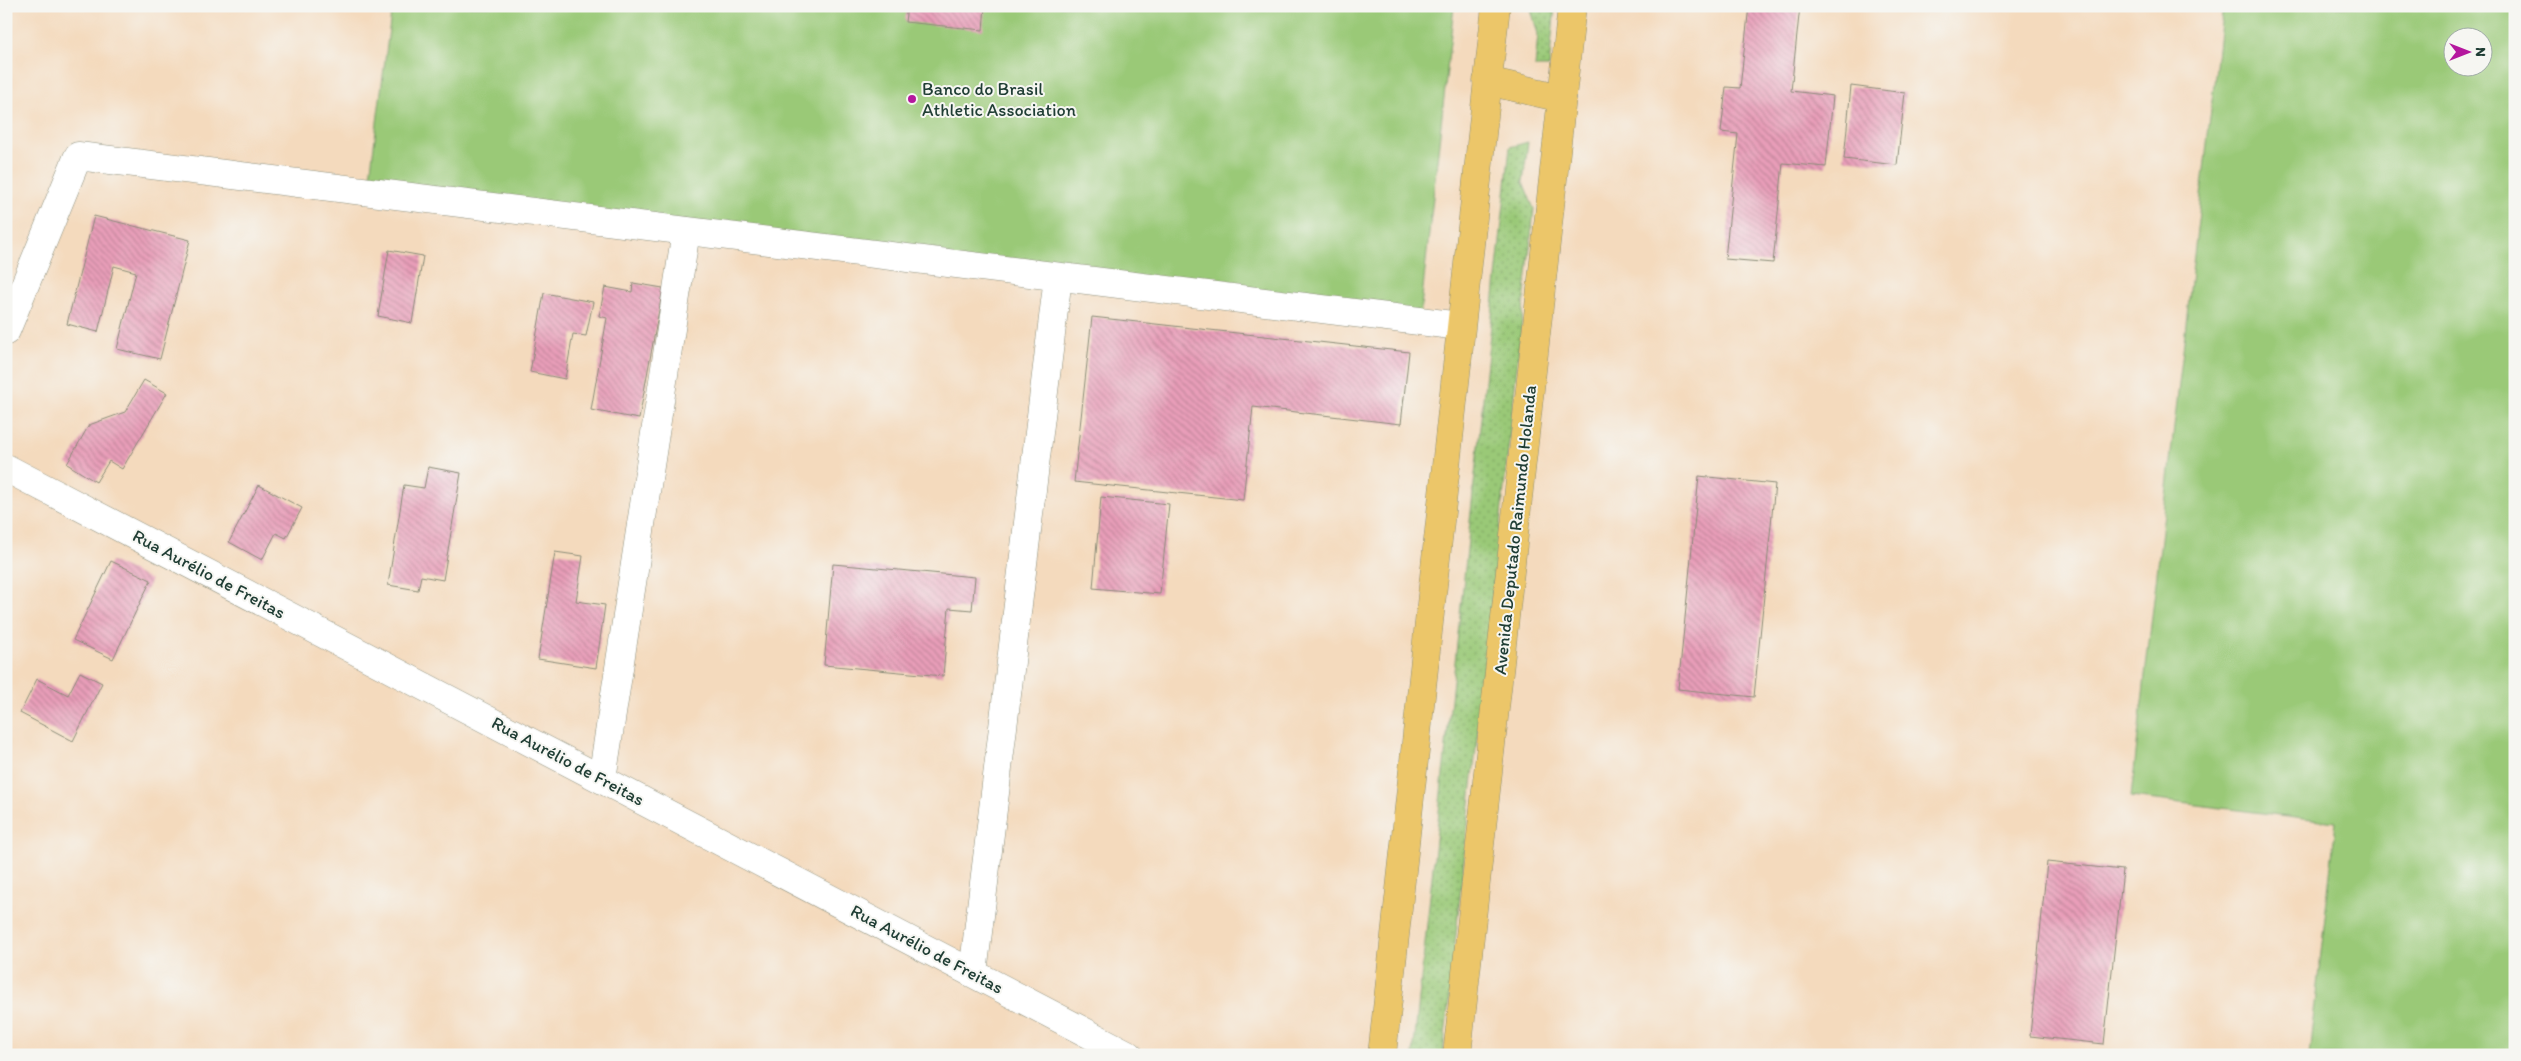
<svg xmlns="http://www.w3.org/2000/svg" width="2521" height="1061" font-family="Itim,sans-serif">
<defs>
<pattern id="park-dots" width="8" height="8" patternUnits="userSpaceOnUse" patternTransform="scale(1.25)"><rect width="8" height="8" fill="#9ac977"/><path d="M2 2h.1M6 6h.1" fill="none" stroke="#7da462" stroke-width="1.8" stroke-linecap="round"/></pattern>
<pattern id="building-back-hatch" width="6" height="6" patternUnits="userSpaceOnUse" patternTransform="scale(1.25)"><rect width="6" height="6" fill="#e99eb9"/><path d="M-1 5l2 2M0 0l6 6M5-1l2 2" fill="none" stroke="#bc8297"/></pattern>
</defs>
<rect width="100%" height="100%" fill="#f6f6f2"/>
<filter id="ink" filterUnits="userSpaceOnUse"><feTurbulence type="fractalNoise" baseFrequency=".02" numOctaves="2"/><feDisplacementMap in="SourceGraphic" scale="10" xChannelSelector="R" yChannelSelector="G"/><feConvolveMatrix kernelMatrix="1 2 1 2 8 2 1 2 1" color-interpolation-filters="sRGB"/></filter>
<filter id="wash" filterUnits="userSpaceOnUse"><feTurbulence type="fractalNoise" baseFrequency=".0096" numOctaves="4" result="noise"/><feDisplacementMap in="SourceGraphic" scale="20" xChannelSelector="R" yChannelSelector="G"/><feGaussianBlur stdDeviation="1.12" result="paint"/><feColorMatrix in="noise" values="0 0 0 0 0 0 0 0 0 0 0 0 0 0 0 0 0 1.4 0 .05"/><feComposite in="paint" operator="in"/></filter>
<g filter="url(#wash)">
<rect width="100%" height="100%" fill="#f4dabd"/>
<!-- grass -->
<g fill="#9ac977" stroke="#5c8356" fill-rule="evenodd">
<path d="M392,6H1454L1420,316L368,192Z"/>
<path d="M2223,6L2515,7V1055H2309L2336,822L2131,797ZM2454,38H2484V68H2454Z"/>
</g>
<!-- park -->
<g fill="url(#park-dots)" stroke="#5c8356">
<path d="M1530,6H1555L1549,67H1535L1538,34Z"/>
<path d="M1528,142L1523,182L1534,209L1443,1055H1413L1510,147Z"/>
</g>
<g id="blocks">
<!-- building -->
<g fill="url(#building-back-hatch)">
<path d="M907,6H985L983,30L905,22Z"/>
<path d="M1749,6H1800L1791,91L1833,96L1826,167L1783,163L1773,263L1725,259L1738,134L1721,132L1726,87L1740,88Z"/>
<path d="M1851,86L1905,93L1897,165L1844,159Z"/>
<path d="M94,216L190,240L160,359L117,349L136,272L114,266L98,332L67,324Z"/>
<path d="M389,250L423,256L412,323L378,316Z"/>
<path d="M633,283L663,288L639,419L591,410L607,318L599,316L605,287L632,292Z"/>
<path d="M544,293L593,302L586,336L573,334L565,379L530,372Z"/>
<path d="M1092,317L1409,352L1401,424L1253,407L1243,500L1074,482Z"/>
<path d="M144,380L167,393L122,469L109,461L96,482L67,464L89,425L125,412Z"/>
<path d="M428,467L461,473L443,580L421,576L418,590L388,585L404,485L424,488Z"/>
<path d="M1699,476L1775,484L1754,697L1678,689Z"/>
<path d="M259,485L302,508L286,538L276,533L262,560L229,542Z"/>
<path d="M1101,497L1169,504L1160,594L1093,588Z"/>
<path d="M555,552L583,556L576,601L605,605L596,668L538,659Z"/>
<path d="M111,561L151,580L113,659L73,640Z"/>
<path d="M833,564L975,577L972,610L949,608L943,676L824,665Z"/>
<path d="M80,672L102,683L73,741L20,713L37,679L68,695Z"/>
<path d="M2047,862L2123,870L2104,1044L2030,1036Z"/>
</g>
</g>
</g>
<g filter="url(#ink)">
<use href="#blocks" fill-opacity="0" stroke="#8a8c78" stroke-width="1"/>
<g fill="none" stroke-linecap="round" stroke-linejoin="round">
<!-- minor casing -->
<g stroke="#8a8c78" stroke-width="29">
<g id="minor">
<path d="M6,331L78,156L1460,326"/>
<path d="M6,468L1129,1055"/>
<path d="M602,779L686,231"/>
<path d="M973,973L1058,277"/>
</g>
</g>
<!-- primary casing -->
<g stroke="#8a8c78" stroke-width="29">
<g id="primary">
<path d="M1487,81L1562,98"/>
<path d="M1382,1055L1496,6"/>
<path d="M1457,1055L1572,6"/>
</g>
</g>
<!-- minor -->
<use href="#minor" stroke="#fff" stroke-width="28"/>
<!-- primary -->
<use href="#primary" stroke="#ecc669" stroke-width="28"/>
</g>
</g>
<!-- markers -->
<circle fill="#b5179e" stroke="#f6f6f2" stroke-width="2" cx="912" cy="99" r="5"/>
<g text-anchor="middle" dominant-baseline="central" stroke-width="4" stroke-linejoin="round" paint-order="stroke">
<!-- poi labels -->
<g font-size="18" fill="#1f3d34" stroke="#f6f6f2" text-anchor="start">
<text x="922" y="89">Banco do Brasil<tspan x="922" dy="21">Athletic Association</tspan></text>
</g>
<!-- street labels -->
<g font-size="18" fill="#1f3d34" stroke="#f6f6f2">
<text transform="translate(1515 530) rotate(-84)">Avenida Deputado Raimundo Holanda</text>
<text transform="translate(209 574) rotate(28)">Rua Aurélio de Freitas</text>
<text transform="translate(568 761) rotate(28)">Rua Aurélio de Freitas</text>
<text transform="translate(927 949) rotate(28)">Rua Aurélio de Freitas</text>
</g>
</g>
<!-- margin -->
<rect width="2521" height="1061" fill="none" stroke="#f6f6f2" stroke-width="25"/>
<!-- north arrow -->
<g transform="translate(2468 52) rotate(90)"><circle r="24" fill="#f6f6f2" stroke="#a0aca6"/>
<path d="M0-4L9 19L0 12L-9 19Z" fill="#b5179e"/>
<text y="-8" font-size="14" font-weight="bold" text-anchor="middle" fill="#1f3d34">N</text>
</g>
</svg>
